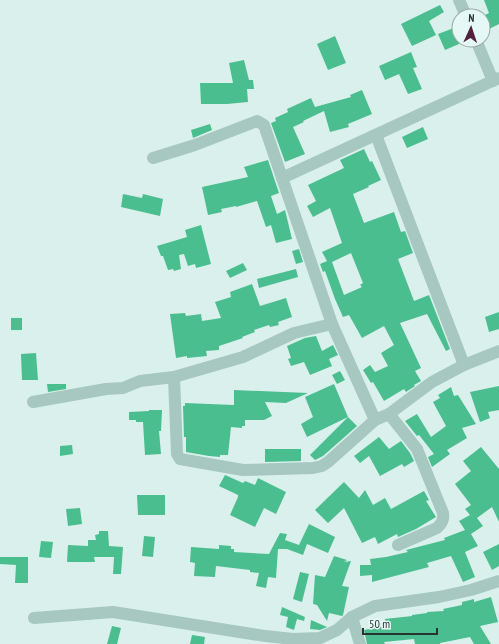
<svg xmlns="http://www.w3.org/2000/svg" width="499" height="644" font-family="'PT Sans Narrow',sans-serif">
<rect width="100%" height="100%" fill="#daf0ed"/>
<!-- building -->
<g fill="#4abe8f" fill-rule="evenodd">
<path d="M484,0H499V24L483,32V16L489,13Z"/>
<path d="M440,5L444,12L429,21L436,35L412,46L401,24Z"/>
<path d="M459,26V44L445,50L438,34Z"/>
<path d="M335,36L346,63L328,70L317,44Z"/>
<path d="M411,52L417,67L413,68L422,89L408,94L399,74L385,80L379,66Z"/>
<path d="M244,60L249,80H253L254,89H247L248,102L227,104H201L200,83H233L229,63Z"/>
<path d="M362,90L372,114L348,124L349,127L330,132L324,111L303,121L304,122L293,127L305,154L285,162L271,123L276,121L275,118L288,112L287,109L311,98L315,107L351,97L350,95Z"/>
<path d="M210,124L212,130L193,138L191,130Z"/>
<path d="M423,127L428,139L407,148L402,137Z"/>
<path d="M364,149L370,162L372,161L381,180L368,186L369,187L353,194L364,223L394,212L401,232L405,231L413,253L398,259L414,301L429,295L450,349L446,351L427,314L400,323L421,368L415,371L421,381L414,385L415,386L406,392L404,389L384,401L373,382L371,383L363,370L370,365L375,372L388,366L381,353L394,345L384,326L362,338L349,315L343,317L335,299L325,271L323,272L320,264L327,261L322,252L342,243L330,208L313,217L307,206L316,201L308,185L344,168L340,160ZM351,253L363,283L360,285L362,287L344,295L332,262Z"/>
<path d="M268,160L279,193L271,196L277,214L285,210L292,239L276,243L271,225L266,227L257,201L236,207V206L221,209L222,212L208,215L202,187L248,177L244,167Z"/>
<path d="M123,194L142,198L143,194L163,199L160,216L121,207Z"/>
<path d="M201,225L211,264L196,268L195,264L188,266L184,254L179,255L181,269L174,271L173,269L168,270L163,256H161L157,246L187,237L185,230Z"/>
<path d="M299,249L303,262L296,264L292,251Z"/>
<path d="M243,263L247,270L230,278L226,271Z"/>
<path d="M296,269L298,277L259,288L257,279Z"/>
<path d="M252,284L260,306L286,298L292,317L278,322L279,325L270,327L269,325L254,330L255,332L242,337L243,338L219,346V350L206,351L207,356L187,358V356L176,358L170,314L185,313L186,316L201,314L202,321L221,318L215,302L231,297L230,292Z"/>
<path d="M499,312V329L489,332L485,317Z"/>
<rect x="11" y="318" width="11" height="12"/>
<path d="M316,336L322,351L333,345L338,355L329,359L332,366L310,375L304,362L291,366L288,359L291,358L287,346L305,338Z"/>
<path d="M36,353L38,380H22L21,354Z"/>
<path d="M340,371L345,380L337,384L332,375Z"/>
<path d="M47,384H66V389L48,392Z"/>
<path d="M334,384L348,417L307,437L301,424L313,417L305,397Z"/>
<path d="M499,386V410L488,412L490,418L480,422L470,392Z"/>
<path d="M451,387L454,396L458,395L476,424L462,428L467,438L447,450L450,454L432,467L428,457L434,454L419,435L417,436L405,421L417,414L431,437L446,426L433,402L440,398L438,395Z"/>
<path d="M234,390L308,393L286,403L265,402L272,416L264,420H245V426H242V428L231,427L228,455H220V457L209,456L186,452V437H184L183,406H185V403L234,405Z"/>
<path d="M149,410H162L161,431H159L161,454L145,455L143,422H136V420H129V412L149,411Z"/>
<path d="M348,417L357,426L323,456L315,460L310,455Z"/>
<path d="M379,437L389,449L401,441L410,453L414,461L404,467L402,464L380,476L369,456L360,463L354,456Z"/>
<path d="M72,445L73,454L60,456V446Z"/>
<path d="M481,447L499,469V522L492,507L477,518L483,526L471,534L478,546L465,552L475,577L463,582L451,556L427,563L429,567L372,582V575L360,576V565H371L370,559L386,557L408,552L406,550L445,540L444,538L465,530L459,521L470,515L465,509L471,505L455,484L471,471L463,461Z"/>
<path d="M265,449H301V461L265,462Z"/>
<path d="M225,475L243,483L245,481L255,485L258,478L286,492L276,514L264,508L255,527L230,515L238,497V495L219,486Z"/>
<path d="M344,482L359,498L365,490L373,505L385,498L391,509L424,491L429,500L426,501L436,517L416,529L398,537L397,534L378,544L375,537L362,543L344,508L328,523L315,510Z"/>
<path d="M137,495H165V515H138Z"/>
<path d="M80,508L82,524L68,526L66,509Z"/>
<path d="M309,524L335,537L328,553L307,544L303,555L287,549H278L276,578L268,577L266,588L256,586L259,573L250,572V570L216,566L215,577L194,576L195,563L190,562L191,547L219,549V545L231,546V549H234V552L269,554L280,533L287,534L285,540L299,545Z"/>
<path d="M99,531H108L109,546L123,547L121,574H113L114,557H94L95,562H67L68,545L88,546V540H96L95,535L99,534Z"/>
<path d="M144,536L155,537L153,557L142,556Z"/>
<path d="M41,541L53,542L51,558L39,557Z"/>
<path d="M499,544V566L492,570L483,552Z"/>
<path d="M334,556L347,560L344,562L351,561L342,586L349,587L343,615L342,616L329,613L327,621L317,605L313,604L315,575L325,577Z"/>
<path d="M0,557H28V583H15L16,565L0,564Z"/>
<path d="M300,572L309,574L302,602L293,599Z"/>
<path d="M491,597L498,622L480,626L491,644H474L470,637L440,643V644H415L414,639L384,642L385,644H367L364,630L385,626V619L412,616V615L427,613V612L444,611L443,609L462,605V602L474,599V602Z"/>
<path d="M282,607L305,617L304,621L297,619L294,630L286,627L288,617L280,615Z"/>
<path d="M311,620L327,627L320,630L310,629Z"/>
<path d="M112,626L121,628L117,644H107Z"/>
<path d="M192,635L205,637L204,644H190Z"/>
</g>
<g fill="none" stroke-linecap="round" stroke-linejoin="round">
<!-- minor -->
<g stroke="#a7c7c1" stroke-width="12">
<path d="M459,0L466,16"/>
<path d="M476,40L493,81"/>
<path d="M376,135L464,365"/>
<path d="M153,158L195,145L257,121L264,125L332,324L375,420"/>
<path d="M282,178L499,78"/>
<path d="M174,377L177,454L180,459L243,470L313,468L322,466L328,462L375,420L389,414L432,382L464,365L499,351"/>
<path d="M33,402L106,389L123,388L140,381L174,377L243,357L294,333L332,324"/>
<path d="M389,414L417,449L443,513C444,520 442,523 437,528L398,545"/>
<path d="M352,617L360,644"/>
<path d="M34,618L113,612L265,636L293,639L320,638L337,630L352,617L375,606L439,597L471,590L499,581"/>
</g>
</g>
<!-- north arrow -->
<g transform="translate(471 28) rotate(3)"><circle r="19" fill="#e6f8f6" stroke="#9aaaa6"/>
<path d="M0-3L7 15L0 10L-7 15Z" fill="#521f3d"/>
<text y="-6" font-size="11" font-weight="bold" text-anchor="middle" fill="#27342f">N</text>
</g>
<!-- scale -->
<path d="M363 628v6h74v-6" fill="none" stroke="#27342f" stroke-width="2"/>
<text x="369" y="628" font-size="12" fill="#27342f" stroke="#e6f8f6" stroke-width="3" paint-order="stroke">50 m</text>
</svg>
